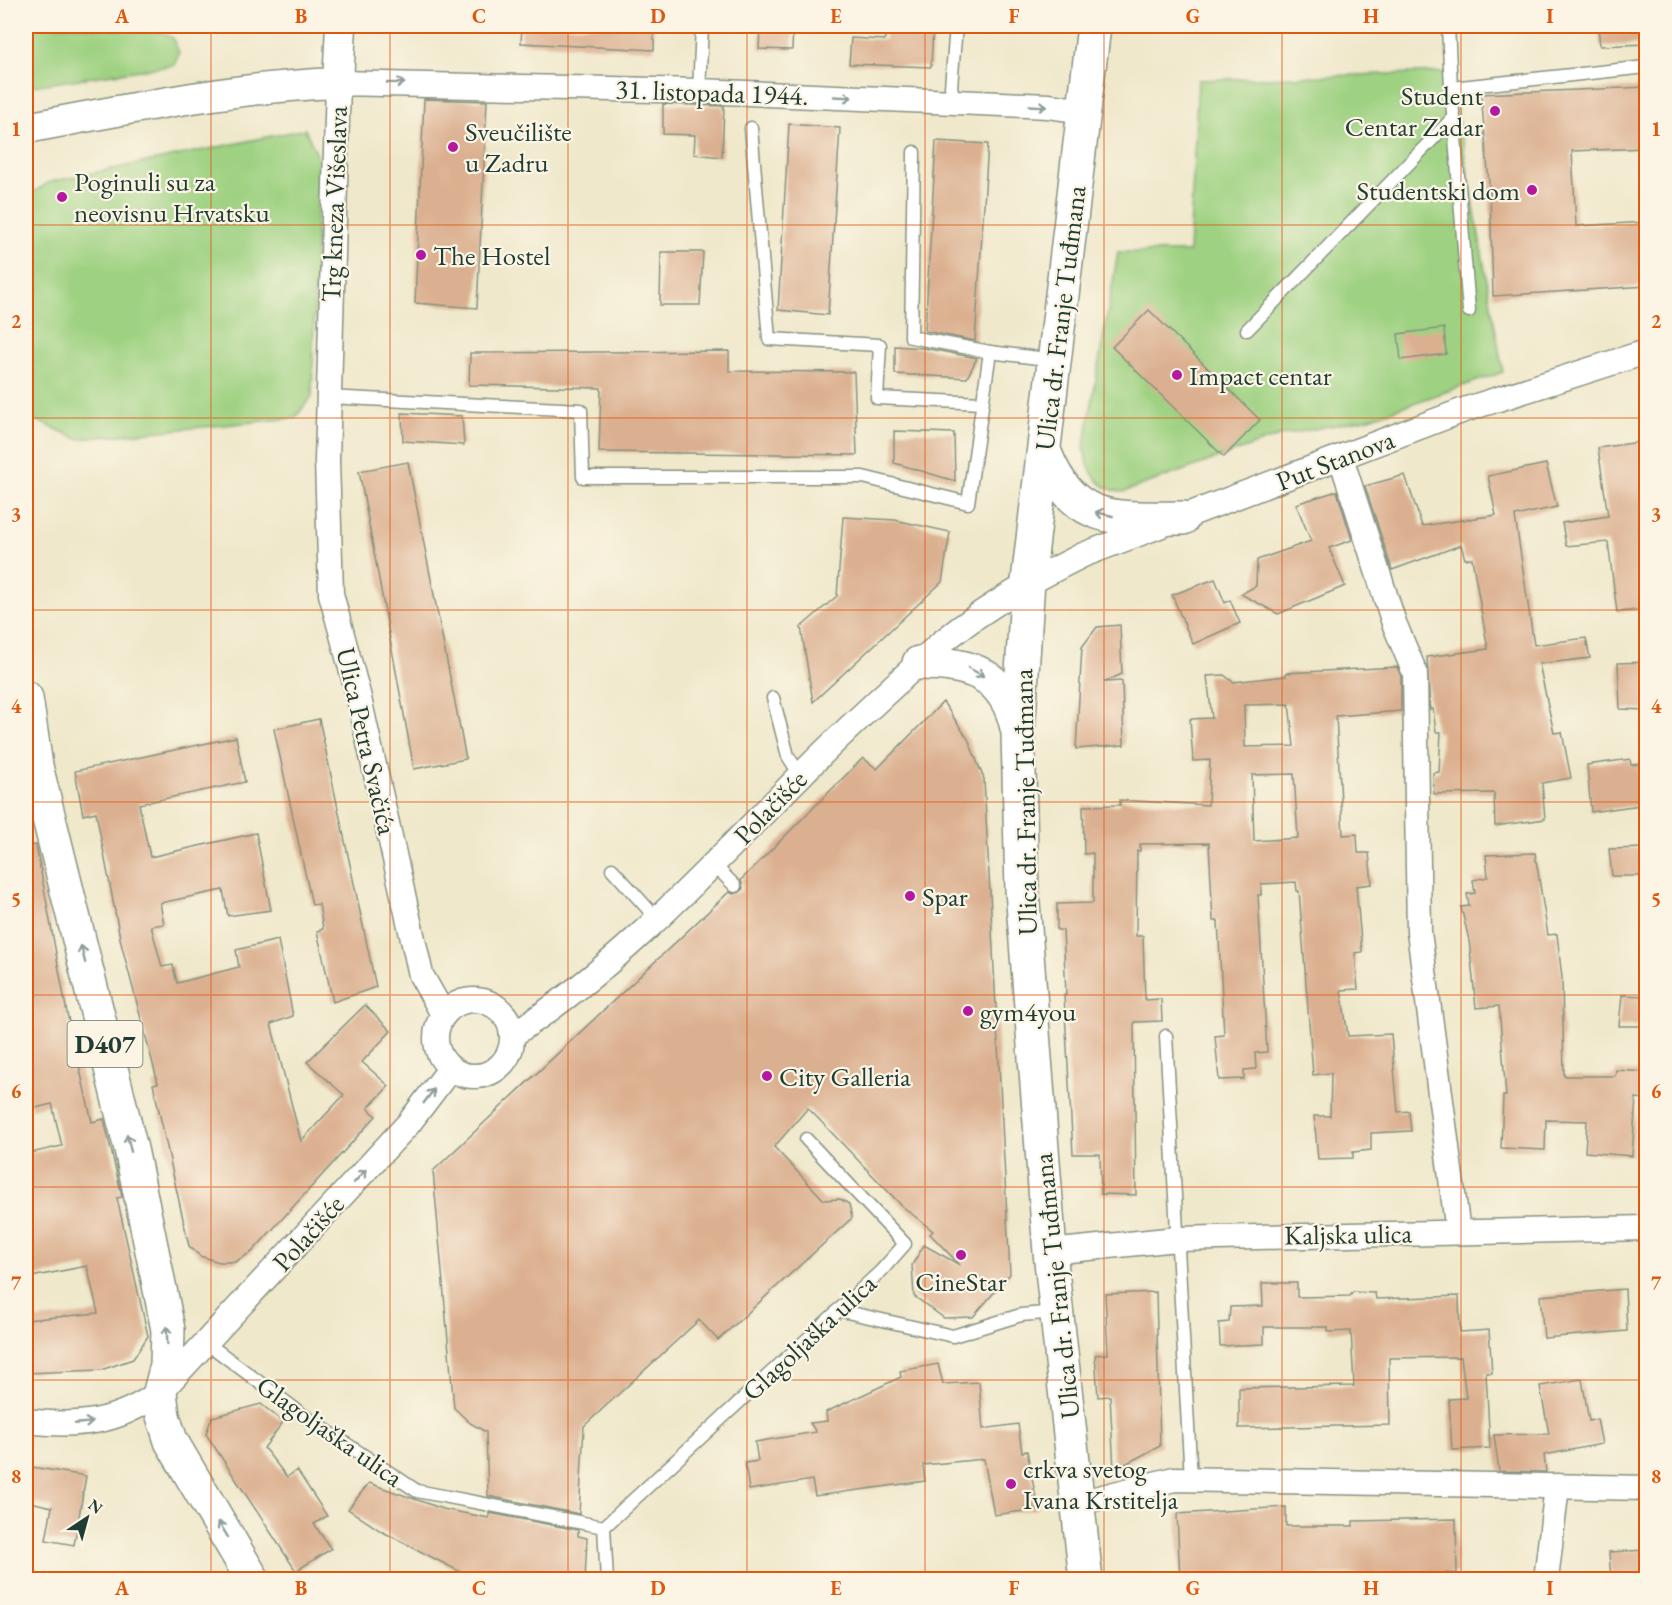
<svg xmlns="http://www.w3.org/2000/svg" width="1672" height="1605" font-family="'EB Garamond',serif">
<rect width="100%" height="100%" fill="#fcf5e5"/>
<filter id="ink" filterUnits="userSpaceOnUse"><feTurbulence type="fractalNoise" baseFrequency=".0167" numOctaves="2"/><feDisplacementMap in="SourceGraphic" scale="12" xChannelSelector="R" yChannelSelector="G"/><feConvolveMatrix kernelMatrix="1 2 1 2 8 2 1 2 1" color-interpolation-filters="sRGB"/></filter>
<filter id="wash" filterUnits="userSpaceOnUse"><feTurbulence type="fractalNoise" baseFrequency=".008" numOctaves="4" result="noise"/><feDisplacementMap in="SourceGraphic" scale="24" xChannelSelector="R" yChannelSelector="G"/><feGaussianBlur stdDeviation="1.35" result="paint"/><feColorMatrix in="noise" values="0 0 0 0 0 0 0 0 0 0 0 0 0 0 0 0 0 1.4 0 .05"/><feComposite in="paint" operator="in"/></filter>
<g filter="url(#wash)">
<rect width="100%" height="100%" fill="#efe8cb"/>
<!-- green -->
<g fill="#9ed181" stroke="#5e875a" stroke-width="1.5">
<path d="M26,26H70L163,33L173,38L179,53L174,65L26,87Z"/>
<path d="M1450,72L1503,372L1370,418L1279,436L1123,492C1098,490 1088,472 1084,449L1118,252H1189L1198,80Z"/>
<path d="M305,129L318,157L312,396L295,418L78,439L31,418L26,393V197L50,182Z"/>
</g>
<g id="blocks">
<!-- building -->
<g fill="#dbb090" fill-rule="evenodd">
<path d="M522,26H654V50L521,43Z"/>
<path d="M760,26H793L792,50L759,49Z"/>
<path d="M886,26L933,28L931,67L849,64L851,38L885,40Z"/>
<path d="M1598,26H1647V44L1600,46Z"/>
<path d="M1647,87V148L1572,151L1576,226L1647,222V286L1493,296L1490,194L1481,94Z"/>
<path d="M424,99L487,101L477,308L415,303Z"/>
<path d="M663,104L724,106L722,157L694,154L695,135L663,134Z"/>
<path d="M789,124L840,128L828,315L778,310Z"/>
<path d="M936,141L988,144L975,341L925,331Z"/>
<path d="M661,252H703L700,305H660Z"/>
<path d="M1149,310L1260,420L1224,457L1112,347Z"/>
<path d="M1444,328L1446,354L1401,360L1398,334Z"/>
<path d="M895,346L924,348L977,358L967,378L895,374Z"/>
<path d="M729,351V371L854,372L857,455L599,452L601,388L469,385L470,353Z"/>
<path d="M402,413L462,416L464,445L403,441Z"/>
<path d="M894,431L954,433L955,481L894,463Z"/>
<path d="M1647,441V609L1617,612L1608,542L1566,546L1562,523L1608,516L1598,448Z"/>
<path d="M408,462L466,759L414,769L359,471Z"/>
<path d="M1546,464L1557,507L1515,516L1534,645L1586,638L1590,658L1539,664L1554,733L1562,732L1571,778L1542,783L1545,819L1495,826L1494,793L1434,794L1433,773L1439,772L1441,732H1436L1433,709L1430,710L1427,657L1488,649L1472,558L1465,559L1461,545L1392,570L1365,486L1405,475L1422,526L1496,515L1488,476Z"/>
<path d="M1337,491L1352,540L1329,548L1345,586L1278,614L1241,594L1256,586L1257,560L1311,541L1296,504Z"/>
<path d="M843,517L895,520L950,532L942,582L813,702L801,627L837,596Z"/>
<path d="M1215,579L1225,603L1230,600L1240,623L1193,644L1172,595Z"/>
<path d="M1120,625L1122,674L1104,682L1122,681L1124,745L1076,749L1082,647L1097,627Z"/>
<path d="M1647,662V710L1620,709L1618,663Z"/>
<path d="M1397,667L1401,676V711L1336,716L1343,835L1357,834L1358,853H1369L1372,884L1356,886L1362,952L1355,953L1358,989L1341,990L1348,1036L1391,1034L1398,1112L1409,1111L1411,1131L1371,1133V1150L1353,1152V1158L1318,1159L1314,1116H1330L1331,1073L1313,1075L1299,891H1297L1296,882L1261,884V895H1258L1267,1052L1255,1053L1256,1069L1244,1070V1079L1219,1080L1215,1036L1224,1035L1218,921H1213L1209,843L1140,844V851H1137L1136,936H1143L1145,1000L1161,999L1162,1021L1134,1022L1136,1195L1101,1194L1100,1154H1073L1064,995H1066L1063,930H1057V904L1093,903V853L1084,854L1083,806L1120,805V800L1208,805L1210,760L1193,761L1190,719L1212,718L1207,676L1224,675L1233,682L1286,676V673ZM1289,704L1294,746L1245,747L1244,705ZM1294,774L1298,838L1254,841L1252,775Z"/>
<path d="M943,702L968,739L984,779L1010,1274L973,1317L944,1318L914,1296L912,1265L924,1245L960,1265L930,1234L933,1231L902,1206L808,1108L774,1147L824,1200L840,1199L849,1204L852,1218L718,1340L699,1320L584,1426L579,1514L488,1496L486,1432L470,1423L454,1408L433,1171L729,892L733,894L740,892L743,888L741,880L863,758L877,769Z"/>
<path d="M319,719L376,987L333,1002L317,931L323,929L319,904L312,905L274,729Z"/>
<path d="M236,737L245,782L139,804L150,857L256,833L271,910L228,916L223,890L160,903L164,924L151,926L162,967L173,965L177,983L239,967L236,950L278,940L293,1016L271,1024L301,1141L344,1095L307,1062L365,1005L391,1031L362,1062L389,1086L368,1108L376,1116L252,1252L235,1262H219L200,1256L189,1246L153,1084L158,1083L121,943L96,812L83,815L75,771Z"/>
<path d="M1630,759L1631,765L1647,763V804L1591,812L1587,765Z"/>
<path d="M36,845L67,1013L92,1122L104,1119L122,1197L117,1198L148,1336L133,1359L101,1370L26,1373V1320L98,1313L87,1266L26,1278V1154L62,1146L52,1104L31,1109L26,1084V846Z"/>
<path d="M1647,848V876H1612L1609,849Z"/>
<path d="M1535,853L1548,935L1557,934L1562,978L1564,1076H1615L1616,1070L1647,1072V1099L1636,1098L1632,1156L1585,1152L1587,1121L1546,1120L1545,1150L1501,1148L1503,1096H1506L1499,1006L1476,1008L1469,940L1461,907L1469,906L1467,894L1475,893L1473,880L1488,877L1486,855Z"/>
<path d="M1622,995L1647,996V1026H1619Z"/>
<path d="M1262,1283H1297V1297L1350,1296L1353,1292L1375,1293L1376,1299L1459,1296L1460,1332L1489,1330L1492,1373H1486L1490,1448L1452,1450L1449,1399L1466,1398L1461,1357L1389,1358L1390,1425L1239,1428V1388L1354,1386L1351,1331L1328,1332V1327H1264V1344L1220,1346L1219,1323L1229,1322L1230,1307L1263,1306Z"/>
<path d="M1625,1289L1627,1331L1544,1338L1540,1296Z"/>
<path d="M1156,1292L1160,1446L1114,1470L1110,1396L1098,1397L1095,1355L1108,1354L1105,1294Z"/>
<path d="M938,1364L943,1384L979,1382L983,1429L1018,1424L1022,1452L1027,1451L1038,1509L994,1515L984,1459L923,1465L925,1481L815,1496L812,1480L749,1490L745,1463L758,1461L755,1442L816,1432L810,1423L827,1421L826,1412L901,1377L900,1371Z"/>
<path d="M1582,1379L1589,1421L1597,1419L1602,1444L1544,1455L1546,1472L1499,1471L1494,1435L1549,1434L1540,1386Z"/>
<path d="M261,1404L283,1422L264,1448L287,1477L297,1470L327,1516L314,1524L331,1549L296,1571L206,1434L212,1417Z"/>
<path d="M26,1466L86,1476L74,1545L46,1540L52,1507L26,1501Z"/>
<path d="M369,1483L443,1509L489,1518V1513L578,1530V1536L587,1538L585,1580L549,1572L526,1580H476L381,1531L348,1509Z"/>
<path d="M1286,1507V1526H1353V1521L1456,1519L1457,1573L1288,1576L1287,1580H1180L1177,1514Z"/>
<path d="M1647,1550V1580H1611L1609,1552Z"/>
</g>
</g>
</g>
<g filter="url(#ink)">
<use href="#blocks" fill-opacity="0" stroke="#879280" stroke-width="1.5"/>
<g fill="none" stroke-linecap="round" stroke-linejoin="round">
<!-- service casing -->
<g stroke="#879280" stroke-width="15">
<g id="service">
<path d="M1448,26L1451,88L1646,67"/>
<path d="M1451,88L1469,311"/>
<path d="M699,91L702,26"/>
<path d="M955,102L951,87L956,26"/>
<path d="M751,128L769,339L880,345L877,398L982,403"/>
<path d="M914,152L911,337L990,352"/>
<path d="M1247,330L1454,117"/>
<path d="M328,397L581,410L583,477H863L968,503L990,352L1054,360"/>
<path d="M773,698L788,756L800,775"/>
<path d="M714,865L735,886"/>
<path d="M612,869L657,919"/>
<path d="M1166,1036L1191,1479"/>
<path d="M838,1310L953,1336L1021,1315L1056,1312"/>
<path d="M207,1343L303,1415L417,1491L604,1527"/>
<path d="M607,1580L604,1527L881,1271L905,1244L806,1139"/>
</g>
</g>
<!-- minor casing -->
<g stroke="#879280" stroke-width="27">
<g id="minor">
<path d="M1341,458L1394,623L1415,673L1419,932L1458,1232"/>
<circle cx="474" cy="1038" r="38"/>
<path d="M443,1014L421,975L358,694L331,594L327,460L338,83L699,91L1048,106L1085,111"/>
<path d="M512,1035C619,967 710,867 799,777C844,731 893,686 941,643C985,607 1032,580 1083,555L1464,410L1646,352"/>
<path d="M1050,1252L1177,1239L1646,1228"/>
<path d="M26,1421C78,1427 116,1424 160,1392L409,1123L450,1069"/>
<path d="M1079,1503L1174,1479L1646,1488"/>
<path d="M1546,1580L1557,1486"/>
</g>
</g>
<!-- tertiary casing -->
<g stroke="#879280" stroke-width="33">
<path id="tertiary" d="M26,128C129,109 232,87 338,83L341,26"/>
</g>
<!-- secondary casing -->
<g stroke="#879280" stroke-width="36">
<g id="secondary">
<path d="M1045,453C1074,526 1116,518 1183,518"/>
<path d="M919,663C969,663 1005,673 1017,728"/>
<path d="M1086,1580L1050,1252L1022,890L1018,733L1028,581L1094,26"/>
</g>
</g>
<!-- primary casing -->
<g stroke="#879280" stroke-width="36">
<path id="primary" d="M26,698L36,766L131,1149L162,1299L168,1330L167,1365L160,1392L163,1416L171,1441L253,1580"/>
</g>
<!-- service -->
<use href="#service" stroke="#fff" stroke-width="12"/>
<!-- minor -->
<use href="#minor" stroke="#fff" stroke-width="24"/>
<!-- tertiary -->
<use href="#tertiary" stroke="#fff" stroke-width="30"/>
<!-- secondary -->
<use href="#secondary" stroke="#fff" stroke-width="33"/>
<!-- primary -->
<use href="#primary" stroke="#fff" stroke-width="33"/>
</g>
<!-- one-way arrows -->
<defs><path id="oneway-shaft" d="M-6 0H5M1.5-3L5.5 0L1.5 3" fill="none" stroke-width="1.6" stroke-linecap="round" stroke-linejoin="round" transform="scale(1.5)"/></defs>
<g stroke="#8f9e9a">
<use href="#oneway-shaft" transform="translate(396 83) rotate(1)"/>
<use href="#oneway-shaft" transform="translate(843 97) rotate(3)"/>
<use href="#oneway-shaft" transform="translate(1038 106) rotate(3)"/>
<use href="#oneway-shaft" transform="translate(1104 514) rotate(-167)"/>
<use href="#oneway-shaft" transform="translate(976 672) rotate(28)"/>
<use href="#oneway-shaft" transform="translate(83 954) rotate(-104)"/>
<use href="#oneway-shaft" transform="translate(429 1096) rotate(-53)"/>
<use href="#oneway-shaft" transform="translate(129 1143) rotate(-103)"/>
<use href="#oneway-shaft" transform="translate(360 1176) rotate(-48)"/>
<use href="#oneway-shaft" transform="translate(167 1335) rotate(-92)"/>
<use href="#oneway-shaft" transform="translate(84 1423) rotate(-5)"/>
<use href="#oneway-shaft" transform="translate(223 1529) rotate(-121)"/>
</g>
</g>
<!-- grid -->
<path fill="none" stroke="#de580e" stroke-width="1.5" stroke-opacity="0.55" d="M211,26V1580M390,26V1580M568,26V1580M747,26V1580M925,26V1580M1104,26V1580M1282,26V1580M1461,26V1580M26,225H1646M26,418H1646M26,610H1646M26,802H1646M26,995H1646M26,1187H1646M26,1380H1646"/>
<!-- markers -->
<g fill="#b5179e" stroke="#fcf5e5" stroke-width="2">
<circle cx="1495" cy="111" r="6"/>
<circle cx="453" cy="147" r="6"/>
<circle cx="1532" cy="190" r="6"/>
<circle cx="62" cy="197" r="6"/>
<circle cx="421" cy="255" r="6"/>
<circle cx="1177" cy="375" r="6"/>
<circle cx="910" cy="896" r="6"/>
<circle cx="968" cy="1011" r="6"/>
<circle cx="767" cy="1076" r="6"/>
<circle cx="961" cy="1255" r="6"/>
<circle cx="1011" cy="1484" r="6"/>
</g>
<g text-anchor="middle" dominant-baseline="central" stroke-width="4.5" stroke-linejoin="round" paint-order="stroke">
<!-- shield labels -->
<rect fill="#fcf5e5" stroke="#617469" stroke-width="1.5" x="67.5" y="1021" width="75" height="46" rx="4.5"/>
<g font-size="26" font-weight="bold" fill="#1f3d34">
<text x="105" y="1044">D407</text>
</g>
<!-- street labels -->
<g font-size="27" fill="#1f3d34" stroke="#fcf5e5">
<text transform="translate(712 92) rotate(2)">31. listopada 1944.</text>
<text transform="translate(334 204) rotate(-88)">Trg kneza Višeslava</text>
<text transform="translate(1060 318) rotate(-83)">Ulica dr. Franje Tuđmana</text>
<text transform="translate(1335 460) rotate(-21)">Put Stanova</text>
<text transform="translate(367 741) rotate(77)">Ulica Petra Svačića</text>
<text transform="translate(1025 802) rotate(-91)">Ulica dr. Franje Tuđmana</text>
<text transform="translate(770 807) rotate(-46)">Polačišće</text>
<text transform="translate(308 1233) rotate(-48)">Polačišće</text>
<text transform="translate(1348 1234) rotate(-1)">Kaljska ulica</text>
<text transform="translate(1056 1286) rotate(-96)">Ulica dr. Franje Tuđmana</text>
<text transform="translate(809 1337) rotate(-43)">Glagoljaška ulica</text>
<text transform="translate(330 1431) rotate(35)">Glagoljaška ulica</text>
</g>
<!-- poi labels -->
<g font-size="27" fill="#1f3d34" stroke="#fcf5e5" text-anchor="start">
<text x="1483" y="95" text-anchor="end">Student<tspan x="1483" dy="31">Centar Zadar</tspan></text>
<text x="465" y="131">Sveučilište<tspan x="465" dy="31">u Zadru</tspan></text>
<text x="74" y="181">Poginuli su za<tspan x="74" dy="31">neovisnu Hrvatsku</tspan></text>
<text x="1520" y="190" text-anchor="end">Studentski dom</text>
<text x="433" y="255">The Hostel</text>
<text x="1189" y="375">Impact centar</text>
<text x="922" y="896">Spar</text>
<text x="980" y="1011">gym4you</text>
<text x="779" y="1076">City Galleria</text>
<text x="961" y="1281" text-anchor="middle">CineStar</text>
<text x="1023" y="1468">crkva svetog<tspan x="1023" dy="31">Ivana Krstitelja</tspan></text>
</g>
</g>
<!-- margin -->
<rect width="1672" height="1605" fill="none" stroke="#fcf5e5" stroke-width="66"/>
<!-- north arrow -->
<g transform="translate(87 1518) rotate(36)" stroke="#fcf5e5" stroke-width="4.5" paint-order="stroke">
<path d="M0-4.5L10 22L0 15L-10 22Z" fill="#1f3d34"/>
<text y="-9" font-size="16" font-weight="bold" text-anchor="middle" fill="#1f3d34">N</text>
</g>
<rect x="33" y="33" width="1606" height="1539" fill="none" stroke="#de580e" stroke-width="2"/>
<g font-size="20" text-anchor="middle" font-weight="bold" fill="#de580e">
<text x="122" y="23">A</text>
<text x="301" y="23">B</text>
<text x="479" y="23">C</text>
<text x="658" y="23">D</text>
<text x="836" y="23">E</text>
<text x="1014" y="23">F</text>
<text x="1193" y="23">G</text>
<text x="1371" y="23">H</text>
<text x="1550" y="23">I</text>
<text x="16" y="136">1</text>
<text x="1656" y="136">1</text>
<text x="16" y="328">2</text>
<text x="1656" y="328">2</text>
<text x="16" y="521">3</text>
<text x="1656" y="521">3</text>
<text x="16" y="713">4</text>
<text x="1656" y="713">4</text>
<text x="16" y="906">5</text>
<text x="1656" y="906">5</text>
<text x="16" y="1098">6</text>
<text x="1656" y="1098">6</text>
<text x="16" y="1290">7</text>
<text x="1656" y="1290">7</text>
<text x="16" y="1483">8</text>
<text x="1656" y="1483">8</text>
<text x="122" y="1595">A</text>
<text x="301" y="1595">B</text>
<text x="479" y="1595">C</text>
<text x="658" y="1595">D</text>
<text x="836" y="1595">E</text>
<text x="1014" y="1595">F</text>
<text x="1193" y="1595">G</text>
<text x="1371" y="1595">H</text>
<text x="1550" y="1595">I</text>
</g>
</svg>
